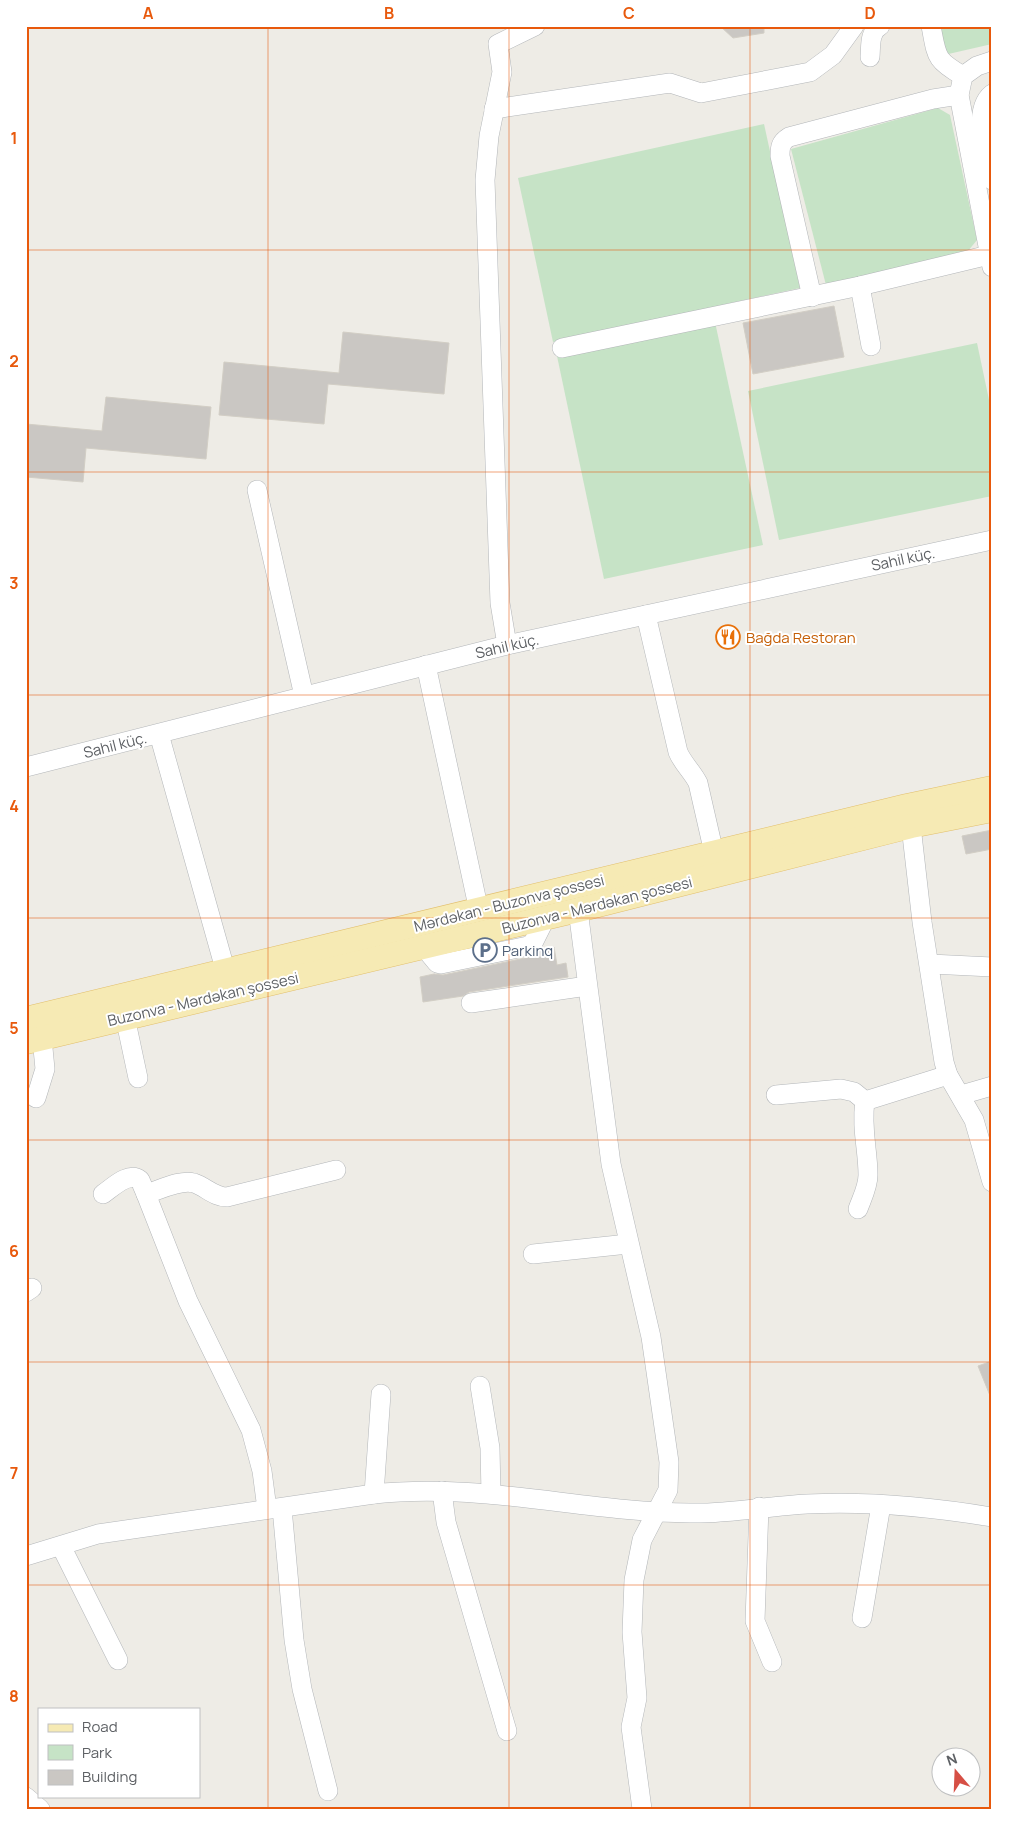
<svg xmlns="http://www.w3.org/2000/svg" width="1018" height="1835" font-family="Manrope,sans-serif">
<rect width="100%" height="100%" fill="#eeece6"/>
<!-- green -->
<g fill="#c6e3c6">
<path d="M937,26H992V44L944,55Z"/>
<path d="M938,108L950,115L977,240L968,251L826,285L791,149Z"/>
<path d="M764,124L800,288L553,342L518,178Z"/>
<path d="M715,322L763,545L604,579L557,356Z"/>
<path d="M977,343L992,414V496L779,540L748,391Z"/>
</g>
<!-- building -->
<g fill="#cac7c3" stroke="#d2cec5">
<path d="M720,26H764V33L733,38Z"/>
<path d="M834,306L844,357L753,374L743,323Z"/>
<path d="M343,332L449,343L444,394L328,384L324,424L219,415L224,362L339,373Z"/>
<path d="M106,397L211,407L206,459L86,448L83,482L26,477V424L102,431Z"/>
<path d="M992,830V849L966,854L962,836Z"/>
<path d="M554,947L557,965L566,963L568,977L469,992L463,996L423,1002L420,977L434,974L443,975L530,957L541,950Z"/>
<path d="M992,1361V1398H991L978,1366Z"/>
</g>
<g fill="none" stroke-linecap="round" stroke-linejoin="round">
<!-- minor casing -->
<g stroke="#b3b6b9" stroke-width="20">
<g id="minor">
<path d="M931,26C937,57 935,60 963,76"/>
<path d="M870,57C871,46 869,32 880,26"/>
<path d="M992,61L977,66L963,76L959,95L992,267"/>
<path d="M992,94C971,111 987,157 992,180"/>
<path d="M494,109L670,83L701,93L810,72L833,55L854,26"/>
<path d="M860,286L871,346"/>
<path d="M812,297L780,156C780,146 781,142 789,137L933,99L959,95"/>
<path d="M562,348L860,286L989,255"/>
<path d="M257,490L304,696"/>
<path d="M646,615L678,752C683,764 692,771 698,783L714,853"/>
<path d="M507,645L500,603L485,180L489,136L502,72L498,44L535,26"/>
<path d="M426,665L479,911"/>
<path d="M159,734L225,969"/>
<path d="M26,767L507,645L992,540"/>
<path d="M911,826L922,922L944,1062L948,1075L974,1120L992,1182"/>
<path d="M578,910L611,1164L651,1337L669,1462L668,1490L642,1540L634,1580L632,1632L637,1698L631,1727L642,1809"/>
<path d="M423,946L437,963L441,964L528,946L533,943L546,917"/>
<path d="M930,964L992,967"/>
<path d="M471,1003L587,986"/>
<path d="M125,1017L138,1078"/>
<path d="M776,1095L841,1089L854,1092L865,1101"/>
<path d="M961,1095L992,1086"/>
<path d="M36,1098L45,1069L42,1038"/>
<path d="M103,1194C113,1187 129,1171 140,1180L146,1194"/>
<path d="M858,1209C862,1198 868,1187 868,1175C868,1150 861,1128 865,1101L948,1075"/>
<path d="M533,1254L628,1244"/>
<path d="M26,1292L32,1288"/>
<path d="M480,1386L490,1448L491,1494"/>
<path d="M442,1491L446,1522L507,1731"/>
<path d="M374,1494L381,1394"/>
<path d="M759,1507L755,1621L772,1662"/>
<path d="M282,1508L294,1640L302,1689L328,1791"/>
<path d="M267,1509L262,1471L251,1430L188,1301L146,1194C160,1190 180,1179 194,1183C206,1187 214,1197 227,1197L336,1170"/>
<path d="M61,1546L118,1660"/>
<path d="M26,1556L98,1534L374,1494C480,1482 584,1512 690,1513C729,1514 768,1506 807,1504C868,1501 932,1507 992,1517"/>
<path d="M862,1618L881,1505"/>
<path d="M26,1797L40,1809"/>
</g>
</g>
<!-- major casing -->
<g stroke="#e2bf6c" stroke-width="25">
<g id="major">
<path d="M26,1019L907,806L992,788"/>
<path d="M26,1042L578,910L911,826L992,810"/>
</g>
</g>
<!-- minor -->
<use href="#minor" stroke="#fff" stroke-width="19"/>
<!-- major -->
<use href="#major" stroke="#f6eab4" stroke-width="24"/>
</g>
<!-- grid -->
<path fill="none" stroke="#e8590c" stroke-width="1" stroke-opacity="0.55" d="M268,26V1809M509,26V1809M750,26V1809M26,250H992M26,472H992M26,695H992M26,918H992M26,1140H992M26,1362H992M26,1585H992"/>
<!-- icons -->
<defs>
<g id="restaurant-ring" transform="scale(1.25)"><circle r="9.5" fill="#fff" stroke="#e8710a" stroke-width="1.5"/><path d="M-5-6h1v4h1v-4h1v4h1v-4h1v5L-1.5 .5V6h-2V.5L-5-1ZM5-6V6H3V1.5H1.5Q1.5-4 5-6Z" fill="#e8710a"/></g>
<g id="parking-ring" transform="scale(1.25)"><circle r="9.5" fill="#fff" stroke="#5c6f8a" stroke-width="1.5"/><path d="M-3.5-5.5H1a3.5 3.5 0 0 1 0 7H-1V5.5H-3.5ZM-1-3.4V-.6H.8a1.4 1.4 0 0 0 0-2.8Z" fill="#5c6f8a"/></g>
</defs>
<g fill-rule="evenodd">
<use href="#restaurant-ring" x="728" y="637"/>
<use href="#parking-ring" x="485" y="950"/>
</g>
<g text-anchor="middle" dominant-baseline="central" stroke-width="4" stroke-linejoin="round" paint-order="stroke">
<!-- street labels -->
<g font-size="15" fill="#5e6165" stroke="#fff">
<text transform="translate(903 559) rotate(-12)">Sahil küç.</text>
<text transform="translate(507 646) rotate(-13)">Sahil küç.</text>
<text transform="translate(115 745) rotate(-14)">Sahil küç.</text>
<text transform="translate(509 903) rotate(-14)">Mərdəkan - Buzonva şossesi</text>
<text transform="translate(597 905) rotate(-14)">Buzonva - Mərdəkan şossesi</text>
<text transform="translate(203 999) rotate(-13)">Buzonva - Mərdəkan şossesi</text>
</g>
<!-- food labels -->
<g font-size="15" fill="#c56008" stroke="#fff" text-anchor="start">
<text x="746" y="637">Bağda Restoran</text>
</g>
<!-- service labels -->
<g font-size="15" fill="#4e5e75" stroke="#fff" text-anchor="start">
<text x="502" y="950">Parkinq</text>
</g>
</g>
<!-- border -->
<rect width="1018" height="1835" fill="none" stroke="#ffffff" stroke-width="55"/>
<!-- legend -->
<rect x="38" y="1708" width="162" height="90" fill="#ffffff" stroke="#bfc0c1"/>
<rect x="48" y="1724" width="25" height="8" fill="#f6eab4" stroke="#bfc0c1"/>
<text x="82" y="1732" font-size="15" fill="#5e6165">Road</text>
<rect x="48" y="1745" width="25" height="15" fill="#c6e3c6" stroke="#bfc0c1"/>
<text x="82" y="1758" font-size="15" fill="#5e6165">Park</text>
<rect x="48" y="1770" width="25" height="15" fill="#cac7c3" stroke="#bfc0c1"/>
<text x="82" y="1782" font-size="15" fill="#5e6165">Building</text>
<!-- north arrow -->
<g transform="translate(956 1772) rotate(341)"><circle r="24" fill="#ffffff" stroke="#bfc0c1"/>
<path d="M0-4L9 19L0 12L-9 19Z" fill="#d64f45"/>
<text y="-8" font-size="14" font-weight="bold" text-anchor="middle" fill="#5e6165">N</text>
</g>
<rect x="28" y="28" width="962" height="1780" fill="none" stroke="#e8590c" stroke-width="2"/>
<g font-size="16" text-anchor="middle" font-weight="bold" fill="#e8590c">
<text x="148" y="19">A</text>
<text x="389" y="19">B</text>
<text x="629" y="19">C</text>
<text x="870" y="19">D</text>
<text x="14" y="144">1</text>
<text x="14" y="367">2</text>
<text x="14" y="589">3</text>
<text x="14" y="812">4</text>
<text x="14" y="1034">5</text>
<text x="14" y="1257">6</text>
<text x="14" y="1479">7</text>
<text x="14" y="1702">8</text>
</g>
</svg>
